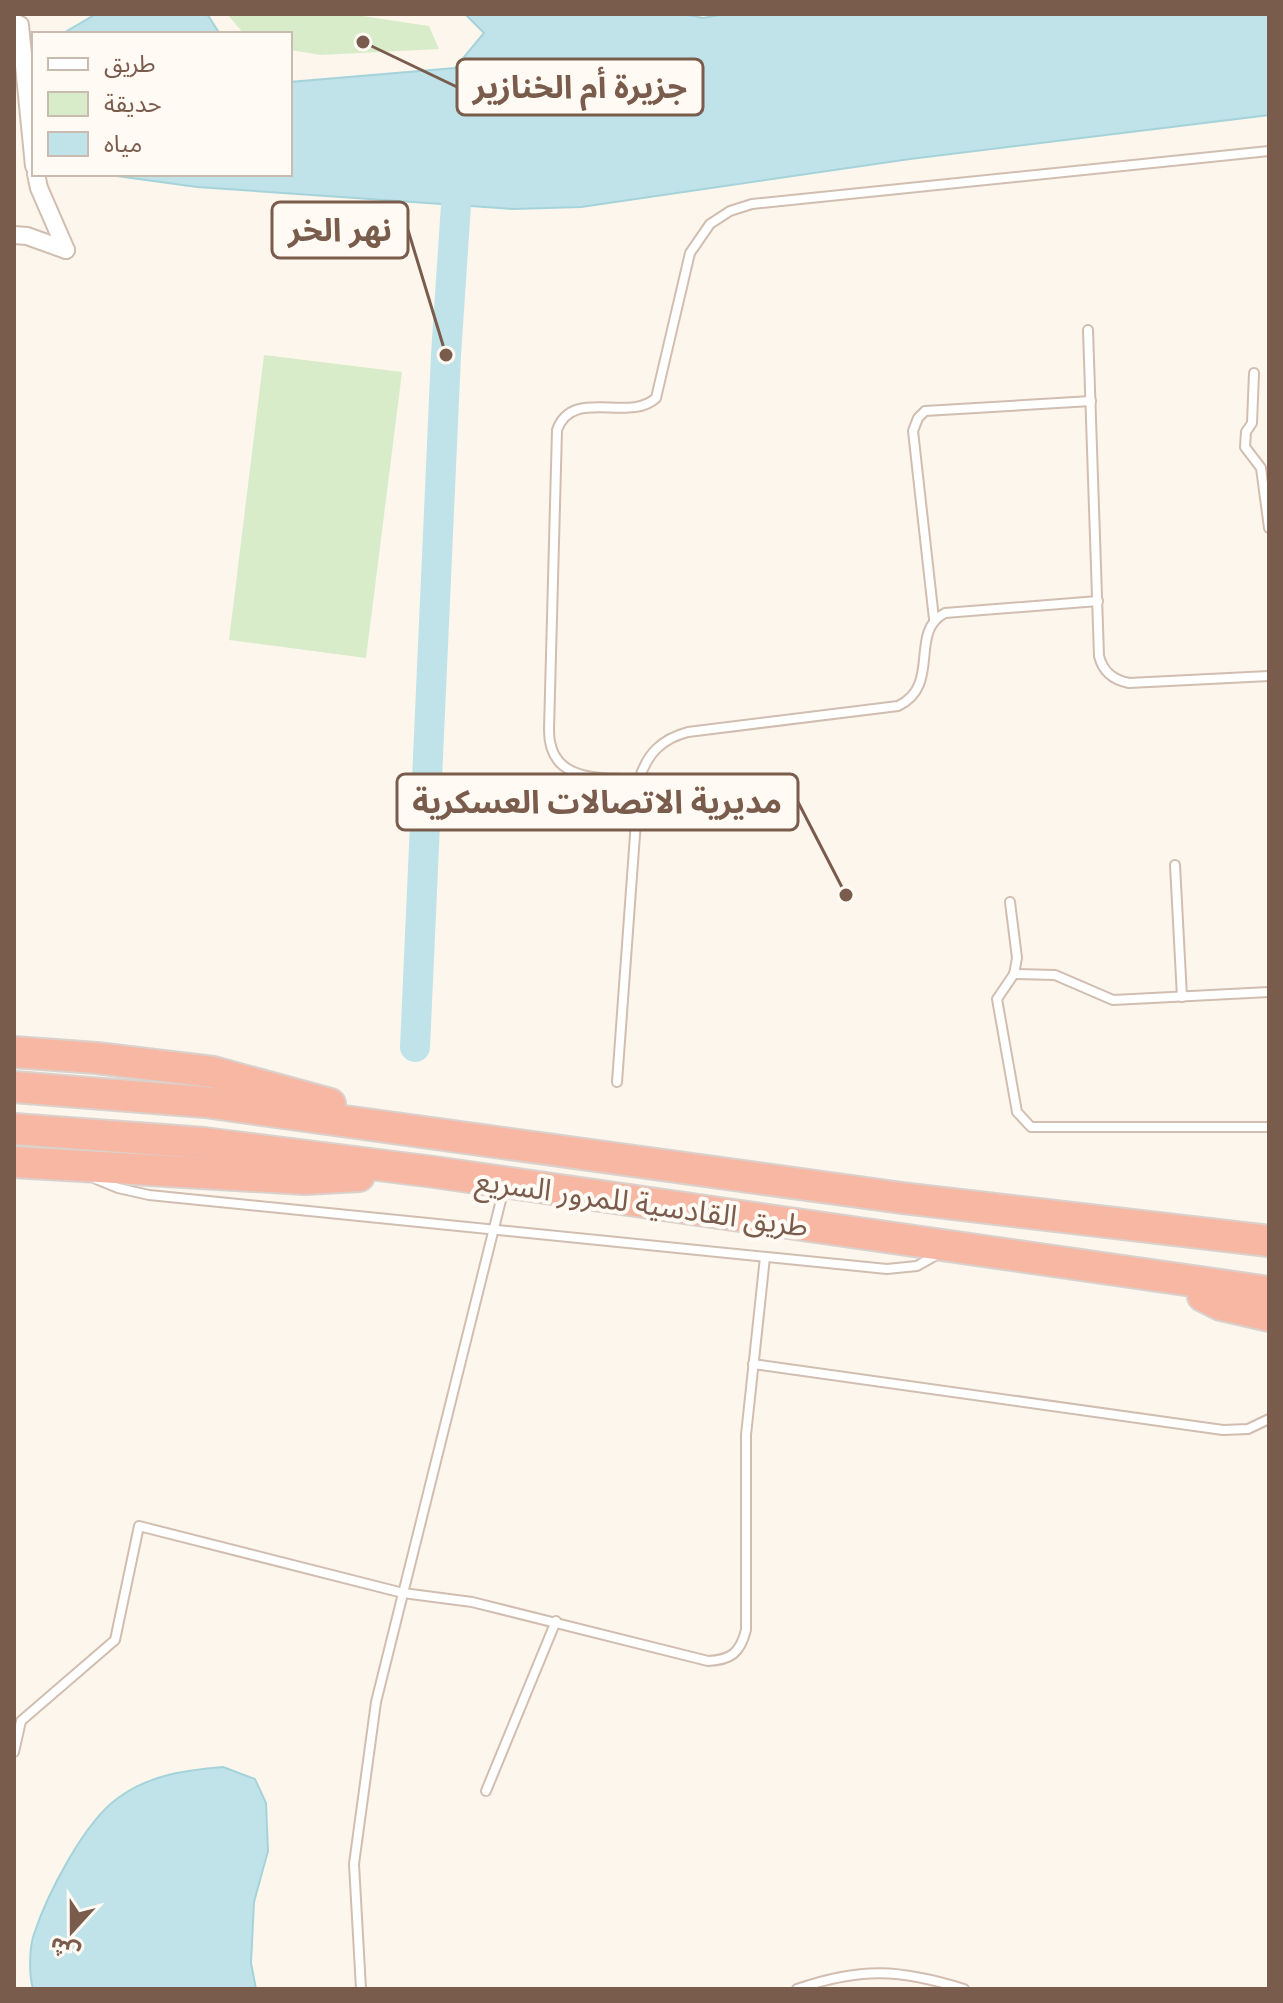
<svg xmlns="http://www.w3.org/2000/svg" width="1283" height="2003" viewBox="0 0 1283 2003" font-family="Figtree,'Noto Sans Arabic',sans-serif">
<rect width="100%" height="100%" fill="#fdf6ec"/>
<g fill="#d8ecc9">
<path d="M227,14H349L429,26L439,49L321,55L290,50V34H244Z"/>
<path d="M264,355L402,372L366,658L229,640Z"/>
</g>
<g fill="#bfe3e8" stroke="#a5d3da" stroke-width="2">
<path d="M96,14H207L220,34H62Z"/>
<path d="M465,14H683L703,18L725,14H1269V115L910,159L581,207L513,209L197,187L102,174H290V82L455,68L484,33Z"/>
<path d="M223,1767L255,1779L266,1803L268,1851L254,1902L251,1963L256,1989H33C29,1975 29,1948 34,1934C47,1895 84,1822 118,1798C149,1775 186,1770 223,1767Z"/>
</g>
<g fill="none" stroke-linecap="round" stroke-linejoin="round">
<path stroke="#bfe3e8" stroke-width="30" d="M415,1047L446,355L456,205"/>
<defs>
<g id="service">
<path d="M1088,330L1099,656C1103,672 1113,680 1129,683L1269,676"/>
<path d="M1254,373L1252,423L1246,432L1245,447L1261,468L1269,528"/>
<path d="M934,619L913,431L918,418L925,411L1091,401"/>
<path d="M639,780C601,777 549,784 549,730L557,430C572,387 629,423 656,398L690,253L710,224L730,211L752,204L1269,151"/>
<path d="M1175,865L1182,997"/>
<path d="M1010,902L1017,958L1014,974L997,999L1017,1112L1031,1127H1269"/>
<path d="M1014,974L1055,975L1113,1000L1269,992"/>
<path d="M617,1082L639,780C647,754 661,739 688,732L898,706C942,685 908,632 945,613L1098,601"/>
<path d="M96,1179L118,1188L149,1195L887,1269L917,1266L940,1253"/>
<path d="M753,1364L1223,1430L1248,1429L1269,1419"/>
<path d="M14,1752L21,1721L115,1640L139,1526L403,1593L472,1602L708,1661C731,1660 740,1653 746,1630V1435L765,1257"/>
<path d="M486,1791L556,1621"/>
<path d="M361,1989L354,1864L376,1702L504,1188"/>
<path d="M797,1989C861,1967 900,1969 964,1989"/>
</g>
<g id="minor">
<path d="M14,22L20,25L34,166"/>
<path d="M36,174L39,188L66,250"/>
<path d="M14,235L27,236L66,250"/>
</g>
<g id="motorway">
<path d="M14,1052L96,1058L213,1072L330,1104"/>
<path d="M14,1087L205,1102L902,1198L1269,1241"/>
<path d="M14,1129L204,1143L434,1172L1269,1292"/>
<path d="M14,1162L305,1179L359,1176"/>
<path d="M1203,1296L1221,1305L1269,1316"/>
</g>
</defs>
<use href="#service" stroke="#d1beb0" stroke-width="12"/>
<use href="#minor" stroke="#d1beb0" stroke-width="20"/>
<use href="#motorway" stroke="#dad1cd" stroke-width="34"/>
<use href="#service" stroke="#fff" stroke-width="8"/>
<use href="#minor" stroke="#fff" stroke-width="16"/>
<use href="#motorway" stroke="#f7b7a3" stroke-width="30"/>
</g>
<g text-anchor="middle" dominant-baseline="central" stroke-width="8" stroke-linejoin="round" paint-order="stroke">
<g font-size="30" fill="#7a5c4d" stroke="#fffaf3">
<text transform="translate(642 1203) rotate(8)">طريق القادسية للمرور السريع</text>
</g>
</g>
<path fill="none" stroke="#7a5c4d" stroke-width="3" d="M363 42L457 87M446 355L408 230M846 895L798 802"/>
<g fill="#7a5c4d" stroke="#fffaf3" stroke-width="3">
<circle cx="363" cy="42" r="8"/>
<circle cx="446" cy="355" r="8"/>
<circle cx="846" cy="895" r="8"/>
</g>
<g fill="#fffaf3" stroke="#7a5c4d" stroke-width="3">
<rect x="457" y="59" width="246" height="56" rx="8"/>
<rect x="272" y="202" width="136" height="56" rx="8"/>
<rect x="397" y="774" width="401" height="56" rx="8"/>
</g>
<g font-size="32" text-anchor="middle" font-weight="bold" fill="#7a5c4d">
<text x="580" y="98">جزيرة أم الخنازير</text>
<text x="340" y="241">نهر الخر</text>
<text x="597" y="813">مديرية الاتصالات العسكرية</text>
</g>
<rect width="1283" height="2003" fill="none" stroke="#7a5c4d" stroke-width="32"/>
<rect x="32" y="32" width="260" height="144" fill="#fffaf3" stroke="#cabbb1" stroke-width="2"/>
<rect x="48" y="58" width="40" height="12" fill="#ffffff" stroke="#cabbb1" stroke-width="2"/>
<text x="104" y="72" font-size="24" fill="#7a5c4d">طريق</text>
<rect x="48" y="92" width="40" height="24" fill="#d8ecc9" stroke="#cabbb1" stroke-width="2"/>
<text x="104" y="112" font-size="24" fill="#7a5c4d">حديقة</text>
<rect x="48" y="132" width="40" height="24" fill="#bfe3e8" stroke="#cabbb1" stroke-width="2"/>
<text x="104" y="152" font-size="24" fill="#7a5c4d">مياه</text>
<g transform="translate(72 1931) rotate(201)" stroke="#fffaf3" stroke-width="6" paint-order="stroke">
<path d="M0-6L14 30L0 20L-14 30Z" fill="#7a5c4d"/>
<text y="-12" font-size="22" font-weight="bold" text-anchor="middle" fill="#7a5c4d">ش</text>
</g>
</svg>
